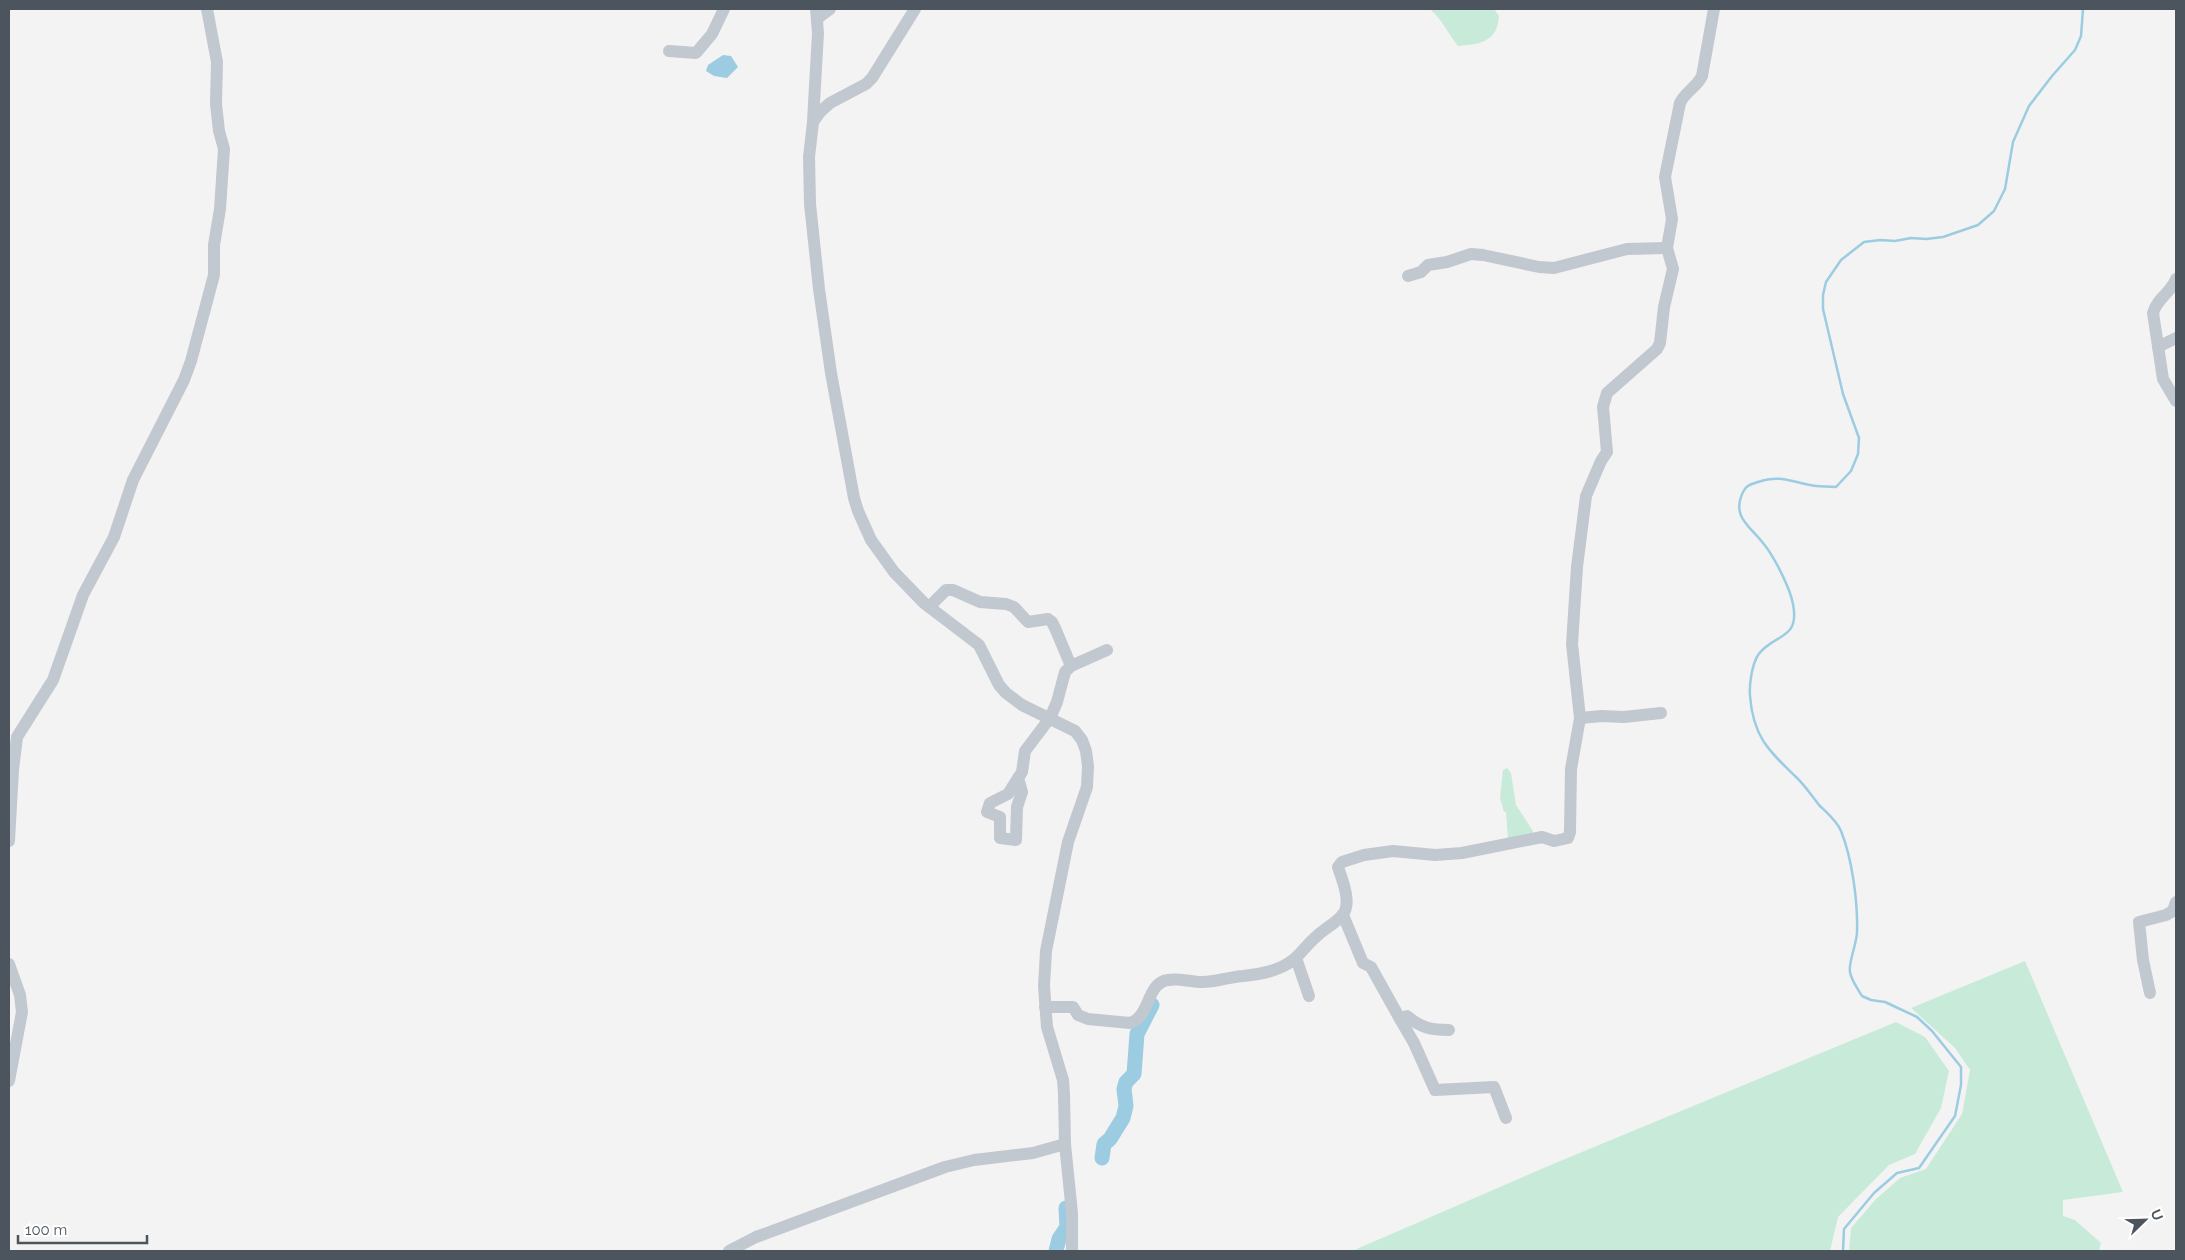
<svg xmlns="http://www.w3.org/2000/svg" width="2185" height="1260" viewBox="0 0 2185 1260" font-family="Raleway,sans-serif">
<rect width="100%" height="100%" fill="#f4f3f3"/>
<g fill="#c8ebd9">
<path d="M1430,9H1494L1499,16C1497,42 1481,44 1458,46C1448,33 1442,20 1430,9Z"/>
<path d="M1507,768L1511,773L1516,805L1533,831L1531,839L1508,840L1506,812H1504L1500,798L1503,770Z"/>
<path d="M2025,961L2123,1192L2063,1200V1216L2075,1220L2101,1243L2099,1251H1849L1851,1228L1876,1199L1900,1178L1926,1169L1962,1114L1970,1070L1955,1048L1911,1008Z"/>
<path d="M1896,1022L1925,1037L1949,1071L1941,1108L1915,1154L1889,1165L1838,1217L1830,1251H1352L1553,1164Z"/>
</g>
<path fill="#9bcce2" d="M723,55L731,56L738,67L727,78L714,76L706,71L708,65Z"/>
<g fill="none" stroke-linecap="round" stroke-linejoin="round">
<path stroke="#9bcce2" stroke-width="2.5" d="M1843,1251L1844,1229L1874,1193L1897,1173L1919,1168L1955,1116L1961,1085V1067L1932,1031L1917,1017L1885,1002L1871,1000L1862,996C1858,989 1851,980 1850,972C1848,963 1857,943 1857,932C1858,902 1852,858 1841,831C1837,821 1826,812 1819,805C1811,795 1804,784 1795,776C1768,750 1753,736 1750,696C1749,684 1752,665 1758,655C1774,633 1800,641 1793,604C1790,588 1774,556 1763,543C1750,526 1731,517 1743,492C1746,485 1752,484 1758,482C1780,475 1789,481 1810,485C1818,487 1827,486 1836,487L1851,471L1858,454L1859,438L1843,394L1823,309V295L1826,282L1841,260L1864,242L1880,240L1895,241L1911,238L1926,239L1943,237L1978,225L1994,211L2005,189L2013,142L2029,106L2052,76L2075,50L2081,36L2083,9"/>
<g stroke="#9bcce2" stroke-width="15">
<path d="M1102,1158L1104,1144L1110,1139L1123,1118L1126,1106L1124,1089L1126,1082L1134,1074L1137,1034L1152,1005"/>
<path d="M1056,1251L1059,1239L1067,1227L1066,1208"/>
</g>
<g stroke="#c2c8cf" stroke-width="12">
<path d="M915,9L872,78L866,84L830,103L820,112L813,122L809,157L810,204L819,289L831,373L854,498L858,511L871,540L894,572L924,603L979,645L999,685L1006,693L1022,705L1075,731L1082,740L1086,751L1088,766L1087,787L1068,842L1046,951L1044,986L1047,1027L1063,1080L1064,1094L1065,1144L1072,1213V1251"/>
<path d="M818,18L830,9"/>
<path d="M669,51L696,53L712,34L724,9"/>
<path d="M813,121L818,33L816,9"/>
<path d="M1408,276L1421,272L1428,265L1447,262L1471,254L1483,255L1539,267L1554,268L1627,249L1667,248"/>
<path d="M2176,279C2171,293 2157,298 2153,313L2163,379L2176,401"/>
<path d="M2158,347L2176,338"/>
<path d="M929,607L946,590H953L980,602L1006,604L1014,607L1028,622L1048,619L1052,622L1055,628L1071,666"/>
<path d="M1580,718L1602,716L1624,717L1661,713"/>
<path d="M1018,778L1022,792L1017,807L1016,840L1000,838V817L987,812L990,803L1008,794L1022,772L1025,751L1050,718L1057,702L1065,672L1071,666L1107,650"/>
<path d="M9,841L13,770L17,737L53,680L83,595L114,537L133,480L184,380L191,361L214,275V245L220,209L224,149L219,131L216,104L217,62L207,9"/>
<path d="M1343,915L1363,963L1371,967L1400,1019"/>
<path d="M1296,958L1309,996"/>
<path d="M9,964L20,995L22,1012L9,1081"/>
<path d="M2150,993L2143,960L2139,922L2166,915L2173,911L2176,902"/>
<path d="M1045,1007H1073L1078,1015L1088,1019L1130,1023C1151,1016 1146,983 1168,980C1179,978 1191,982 1202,982C1216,982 1229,977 1243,976C1261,974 1279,971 1293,960C1301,954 1308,943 1317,936C1324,929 1338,922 1343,914C1352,903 1342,879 1338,867L1342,862L1364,855L1393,851L1435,855L1462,853L1542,837L1554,841L1568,838L1570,832L1571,769L1580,718L1572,644L1577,567L1586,496L1601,461L1607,452L1603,407L1607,393L1657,349L1660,343L1664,307L1673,269L1667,248L1672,219L1665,177L1680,103C1685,92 1697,87 1702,76L1714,9"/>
<path d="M1449,1030C1431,1030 1421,1028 1407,1016L1400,1019L1414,1043L1435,1090L1494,1087L1506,1118"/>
<path d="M729,1251L756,1237L945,1167L974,1160L1033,1153L1065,1144"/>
</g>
</g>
<rect width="2185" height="1260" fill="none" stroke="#4c545e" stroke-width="20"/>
<g transform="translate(2145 1220) rotate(67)" stroke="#ffffff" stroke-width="4" paint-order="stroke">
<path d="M0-4L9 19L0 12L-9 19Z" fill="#4c545e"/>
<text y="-8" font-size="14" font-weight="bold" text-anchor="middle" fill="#4c545e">U</text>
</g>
<path d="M18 1235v8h129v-8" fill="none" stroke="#4c545e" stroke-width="2.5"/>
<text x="25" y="1235" font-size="15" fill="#4c545e" stroke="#ffffff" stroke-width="4" paint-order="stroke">100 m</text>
</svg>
